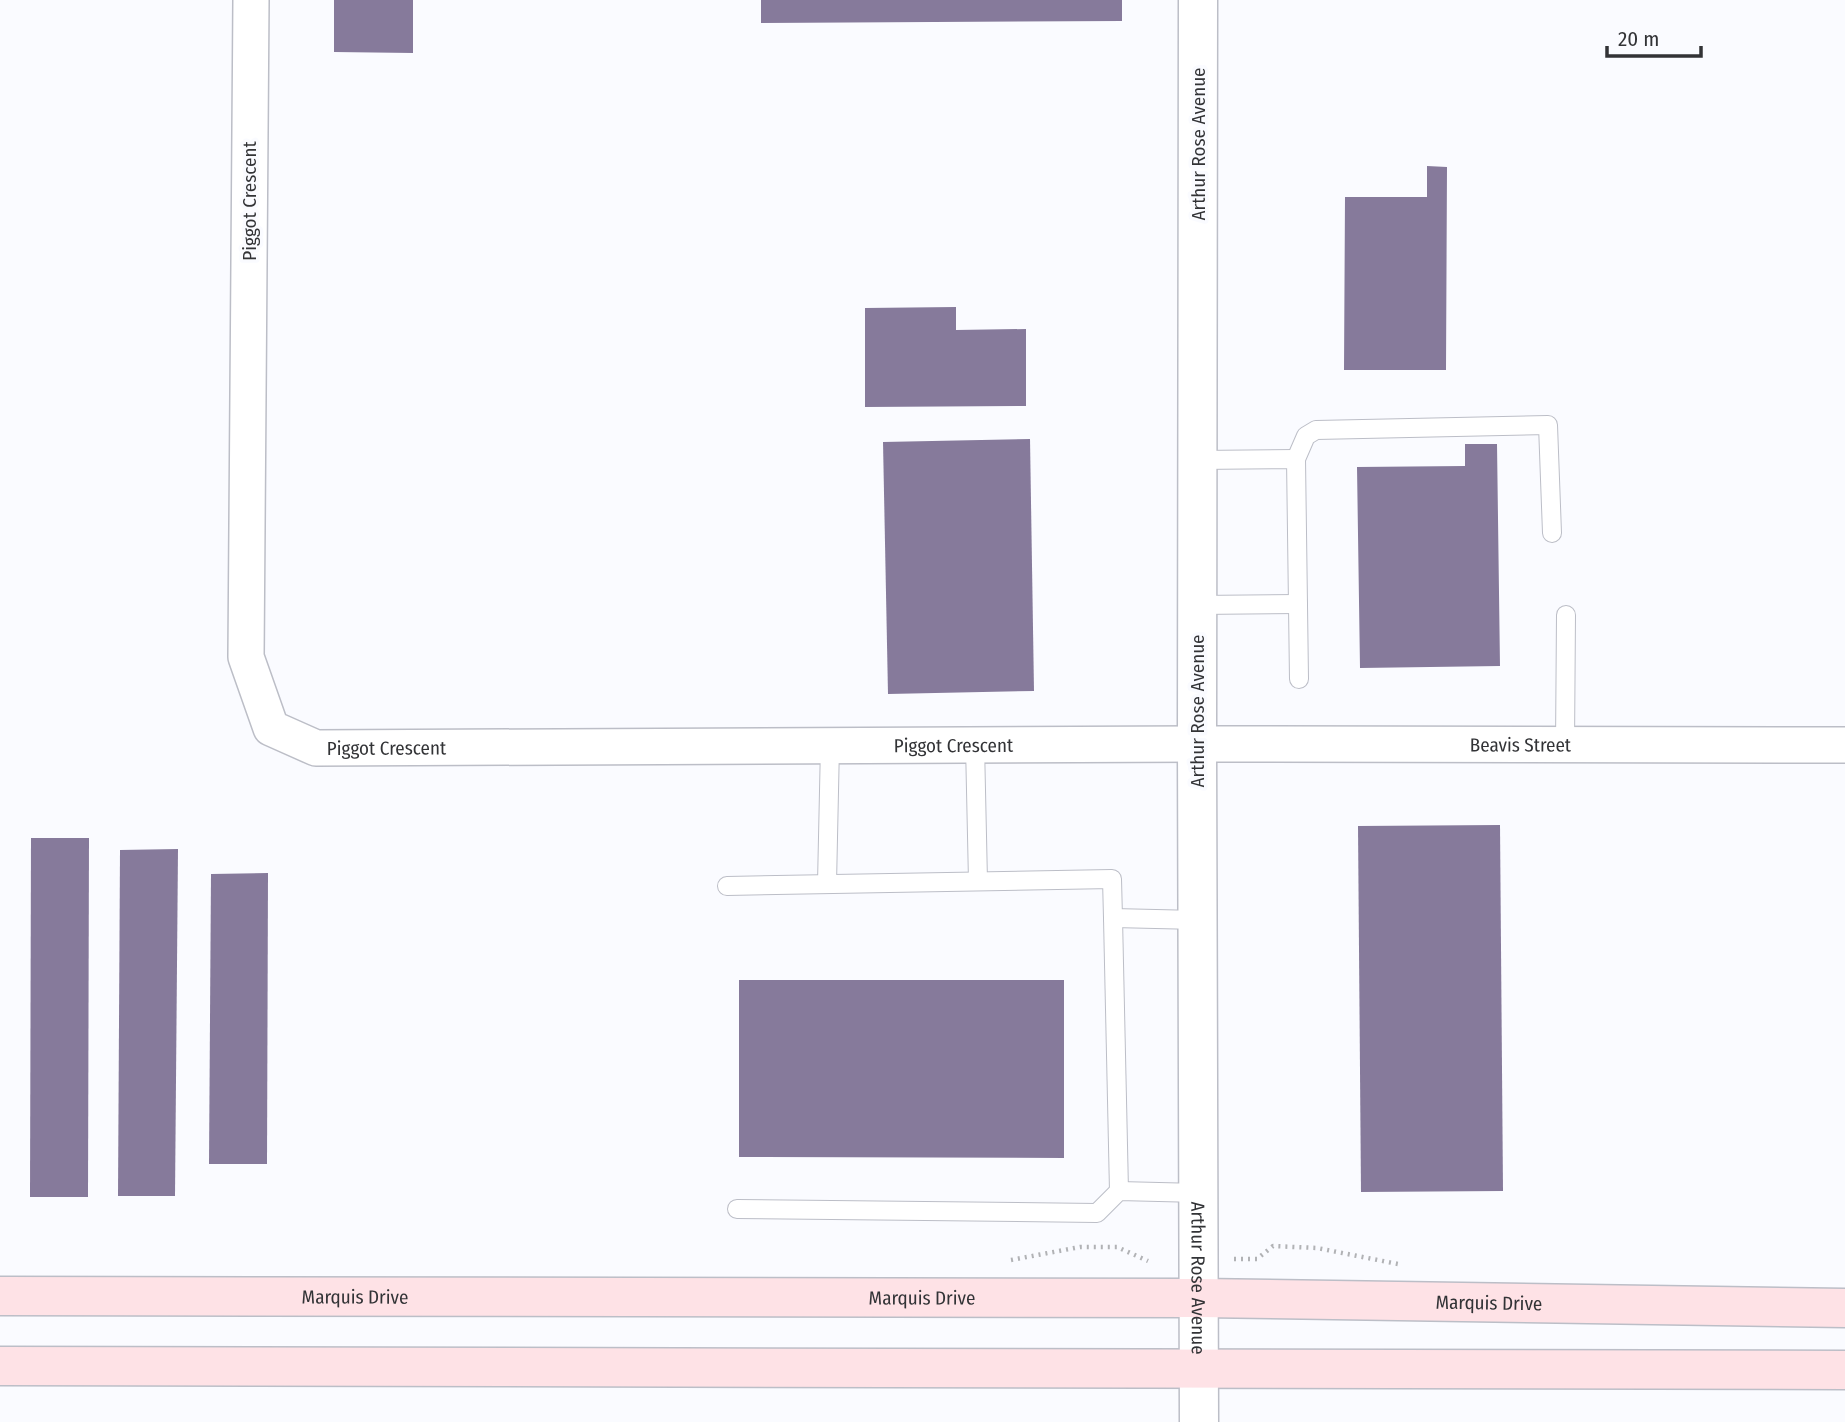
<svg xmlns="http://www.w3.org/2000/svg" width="1845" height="1422" viewBox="0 0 1845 1422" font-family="'Fira Sans Condensed',sans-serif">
<rect width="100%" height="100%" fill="#fafbff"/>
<g fill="#867a9b">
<path d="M334,0H413V53L334,52Z"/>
<path d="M761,0H1122V21L761,23Z"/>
<path d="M1427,166L1447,167L1446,370H1344L1345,197H1427Z"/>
<path d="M956,307V330L1026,329V406L865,407V308Z"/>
<path d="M1030,439L1034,691L888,694L883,442Z"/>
<path d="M1465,444H1497L1500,666L1360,668L1357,467L1465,466Z"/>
<path d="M1500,825L1503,1191L1361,1192L1358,826Z"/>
<path d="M31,838H89L88,1197H30Z"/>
<path d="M178,849L175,1196H118L120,850Z"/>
<path d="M268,873L267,1164H209L211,874Z"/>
<path d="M739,980H1064V1158L739,1157Z"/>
</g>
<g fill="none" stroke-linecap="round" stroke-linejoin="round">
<defs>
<g id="service">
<path d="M1296,459L1306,436L1316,430L1548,425L1552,533"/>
<path d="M1197,460L1296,459L1299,679"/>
<path d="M1197,605L1298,604"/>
<path d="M975,745L978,881"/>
<path d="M1565,745L1566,615"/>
<path d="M827,884L830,745"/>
<path d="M727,886L1112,879L1113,918L1198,920"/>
<path d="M1113,918L1119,1191"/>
<path d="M737,1209L1097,1213L1119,1191L1199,1193"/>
</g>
<g id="minor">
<path id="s1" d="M251,0L246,657L271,728L316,748L1197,744L1845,745"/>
</g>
<g id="tertiary">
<path id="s2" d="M1198,0L1197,744L1199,1422"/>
</g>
<g id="secondary">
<path id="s3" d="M0,1296L1200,1298L1845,1308"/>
<path d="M0,1366L1845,1370"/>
</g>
</defs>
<use href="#service" stroke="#bcbec7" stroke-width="20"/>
<use href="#minor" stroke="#bcbec7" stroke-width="38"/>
<use href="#tertiary" stroke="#bcbec7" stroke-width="41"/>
<use href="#secondary" stroke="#bcbec7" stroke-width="41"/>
<g stroke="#b1b2b5" stroke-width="4.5" stroke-dasharray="2 5" stroke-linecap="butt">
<path d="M1234,1259H1257L1273,1246L1317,1248L1398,1264"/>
<path d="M1011,1260L1080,1247H1117L1148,1261"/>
</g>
<use href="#service" stroke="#fff" stroke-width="18"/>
<use href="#minor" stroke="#fff" stroke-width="35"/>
<use href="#tertiary" stroke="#fff" stroke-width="38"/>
<use href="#secondary" stroke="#fee2e6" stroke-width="38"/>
</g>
<g text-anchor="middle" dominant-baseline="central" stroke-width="7" stroke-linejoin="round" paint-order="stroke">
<g font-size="19" fill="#323336" stroke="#fafbff">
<text transform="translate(1198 144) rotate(-90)">Arthur Rose Avenue</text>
<text transform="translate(249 201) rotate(-90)">Piggot Crescent</text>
<text transform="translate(1197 711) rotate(-90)">Arthur Rose Avenue</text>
<text stroke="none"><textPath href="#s1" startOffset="1419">Piggot Crescent</textPath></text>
<text stroke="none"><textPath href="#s1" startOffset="1986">Beavis Street</textPath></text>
<text stroke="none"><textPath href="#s1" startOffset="852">Piggot Crescent</textPath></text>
<text stroke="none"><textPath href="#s2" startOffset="1278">Arthur Rose Avenue</textPath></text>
<text stroke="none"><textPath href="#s3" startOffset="355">Marquis Drive</textPath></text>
<text stroke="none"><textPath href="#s3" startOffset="922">Marquis Drive</textPath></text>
<text stroke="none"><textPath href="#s3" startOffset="1489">Marquis Drive</textPath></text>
</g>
</g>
<path d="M1607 46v10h94v-10" fill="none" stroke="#323336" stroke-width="3.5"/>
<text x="1618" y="46" font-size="21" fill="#323336" stroke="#fafbff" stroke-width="5" paint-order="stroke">20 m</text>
</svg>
